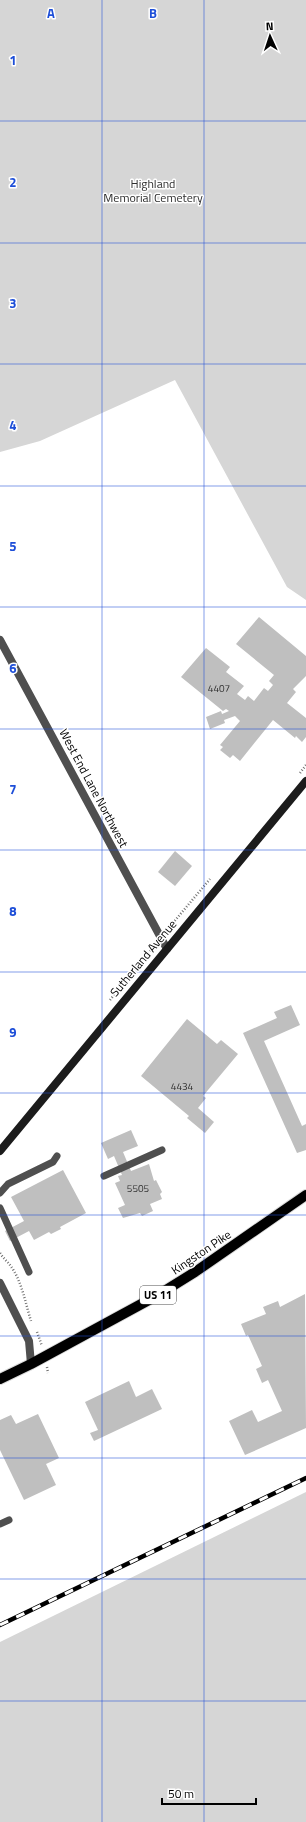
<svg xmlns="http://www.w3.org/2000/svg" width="306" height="1822" viewBox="0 0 306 1822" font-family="'Titillium Web',sans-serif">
<rect width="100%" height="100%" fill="#fff"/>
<g fill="#d6d6d6">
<path d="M0,0H306V600L287,587L175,380L40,441L0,452Z"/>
<path d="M306,1492V1822H0V1642Z"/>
</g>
<g fill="#bfbfbf">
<path d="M259,617L306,656V676L293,689L296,692L287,703L306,718V737L302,742L296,736L295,738L273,720L240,761L233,755L230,758L220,750L223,747L220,745L240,721L235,716L224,720L225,723L210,729L206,717L221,711L222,714L229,711L226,709L223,711L181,677L206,648L230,667L226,672L244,686L237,694L245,700L248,696L254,701L264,688L268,691L273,685L269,681L274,675L236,644Z"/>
<path d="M175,851L192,866L175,886L158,872Z"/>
<path d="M291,1005L300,1025L264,1041L302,1126L306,1124V1150L297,1153L243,1033L277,1018L274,1012Z"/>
<path d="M187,1019L217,1044L221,1040L238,1054L203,1096L206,1098L198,1108L214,1122L205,1133L187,1118L189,1116L141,1076Z"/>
<path d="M131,1130L138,1146L123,1152L131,1171L149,1164L154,1181L156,1180L162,1192L160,1194L162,1199L150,1204L153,1211L142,1216L140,1213L123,1218L118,1208L125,1205L115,1183L120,1181L118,1176L122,1175L114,1156L108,1159L101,1143Z"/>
<path d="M63,1170L86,1213L60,1227L61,1229L51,1234L49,1232L34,1240L29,1231L10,1241L5,1231L24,1221L11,1197Z"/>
<path d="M305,1294L306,1428L245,1455L229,1421L252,1410L258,1422L282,1411L268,1380L262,1383L256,1369L262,1366L248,1335L246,1336L241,1324L266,1314L263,1307L278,1301L280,1307Z"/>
<path d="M129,1381L136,1397L152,1389L162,1409L94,1441L90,1433L98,1430L85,1402Z"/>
<path d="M38,1414L59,1458L46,1464L56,1485L24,1500L0,1450V1420L11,1415L16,1424Z"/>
</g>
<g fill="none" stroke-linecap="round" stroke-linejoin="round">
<defs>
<path id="primary" d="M0,1379L31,1364L158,1295L195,1272L306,1195"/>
</defs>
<use href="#primary" stroke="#dbdbdb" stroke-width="12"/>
<g stroke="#717171" stroke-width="2.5" stroke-dasharray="1 2" stroke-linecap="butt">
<path d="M300,773L306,765"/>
<path d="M167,930L210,879"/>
<path d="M110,1000L155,945"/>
<path d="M0,1253C3,1258 7,1261 10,1265C22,1281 25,1302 31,1321"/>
<path d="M37,1332L42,1346"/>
<path d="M47,1367L48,1373"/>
</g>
<g stroke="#4f4f4f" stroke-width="7">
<path d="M104,1176L162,1150"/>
<path d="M0,1193L8,1184L53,1162L57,1156"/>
<path d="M0,1208L29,1272"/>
<path d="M0,1524L9,1520"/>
</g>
<g stroke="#4f4f4f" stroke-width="8">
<path d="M0,640L167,949"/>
<path d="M0,1283L29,1341L31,1364"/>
</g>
<path stroke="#1c1c1c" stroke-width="8" d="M0,1151L306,781"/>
<use href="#primary" stroke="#000" stroke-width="10"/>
<defs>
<path id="rail" d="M0,1625L306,1478"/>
</defs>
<use href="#rail" stroke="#000" stroke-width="4.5"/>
<use href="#rail" stroke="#fff" stroke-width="3" stroke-dasharray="9" stroke-linecap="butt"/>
</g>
<path fill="none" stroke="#1d4ed8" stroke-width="1" stroke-opacity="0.55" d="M102,0V1822M204,0V1822M0,121H306M0,243H306M0,364H306M0,486H306M0,607H306M0,729H306M0,850H306M0,972H306M0,1093H306M0,1215H306M0,1336H306M0,1458H306M0,1579H306M0,1701H306"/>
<g text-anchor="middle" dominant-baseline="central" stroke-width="3" stroke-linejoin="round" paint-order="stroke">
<g font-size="10" fill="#303030">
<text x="219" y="688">4407</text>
<text x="182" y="1086">4434</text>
<text x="138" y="1188">5505</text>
</g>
<rect fill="#fff" stroke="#4c4c4c" stroke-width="1" x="140" y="1286" width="36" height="18" rx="3"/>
<g font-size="11" font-weight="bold" fill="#000">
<text x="158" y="1295">US 11</text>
</g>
<g font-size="12" fill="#2d2d2d" stroke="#fff">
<text x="153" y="183">Highland<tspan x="153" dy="14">Memorial Cemetery</tspan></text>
</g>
<g font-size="12" fill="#000" stroke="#fff">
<text transform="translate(94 788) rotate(62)">West End Lane Northwest</text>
<text transform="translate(143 958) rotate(-50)">Sutherland Avenue</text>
<text transform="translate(201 1252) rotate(-34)">Kingston Pike</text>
</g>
</g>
<g font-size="13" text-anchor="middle" font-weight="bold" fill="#1d4ed8" stroke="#fff" stroke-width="3" stroke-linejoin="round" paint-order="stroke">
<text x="51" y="18">A</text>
<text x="153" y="18">B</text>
<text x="13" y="65">1</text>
<text x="13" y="187">2</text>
<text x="13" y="308">3</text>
<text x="13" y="430">4</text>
<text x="13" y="551">5</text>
<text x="13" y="673">6</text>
<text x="13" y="794">7</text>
<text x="13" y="916">8</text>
<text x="13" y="1037">9</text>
</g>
<g transform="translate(270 36) rotate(357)" stroke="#ffffff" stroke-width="3" paint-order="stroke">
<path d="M0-3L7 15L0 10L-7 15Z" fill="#000000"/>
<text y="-6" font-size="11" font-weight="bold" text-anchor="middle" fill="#000000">N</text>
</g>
<path d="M162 1798v6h94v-6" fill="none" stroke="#000000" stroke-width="2"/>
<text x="168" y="1798" font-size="12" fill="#000000" stroke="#ffffff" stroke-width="3" paint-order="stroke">50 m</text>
</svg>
